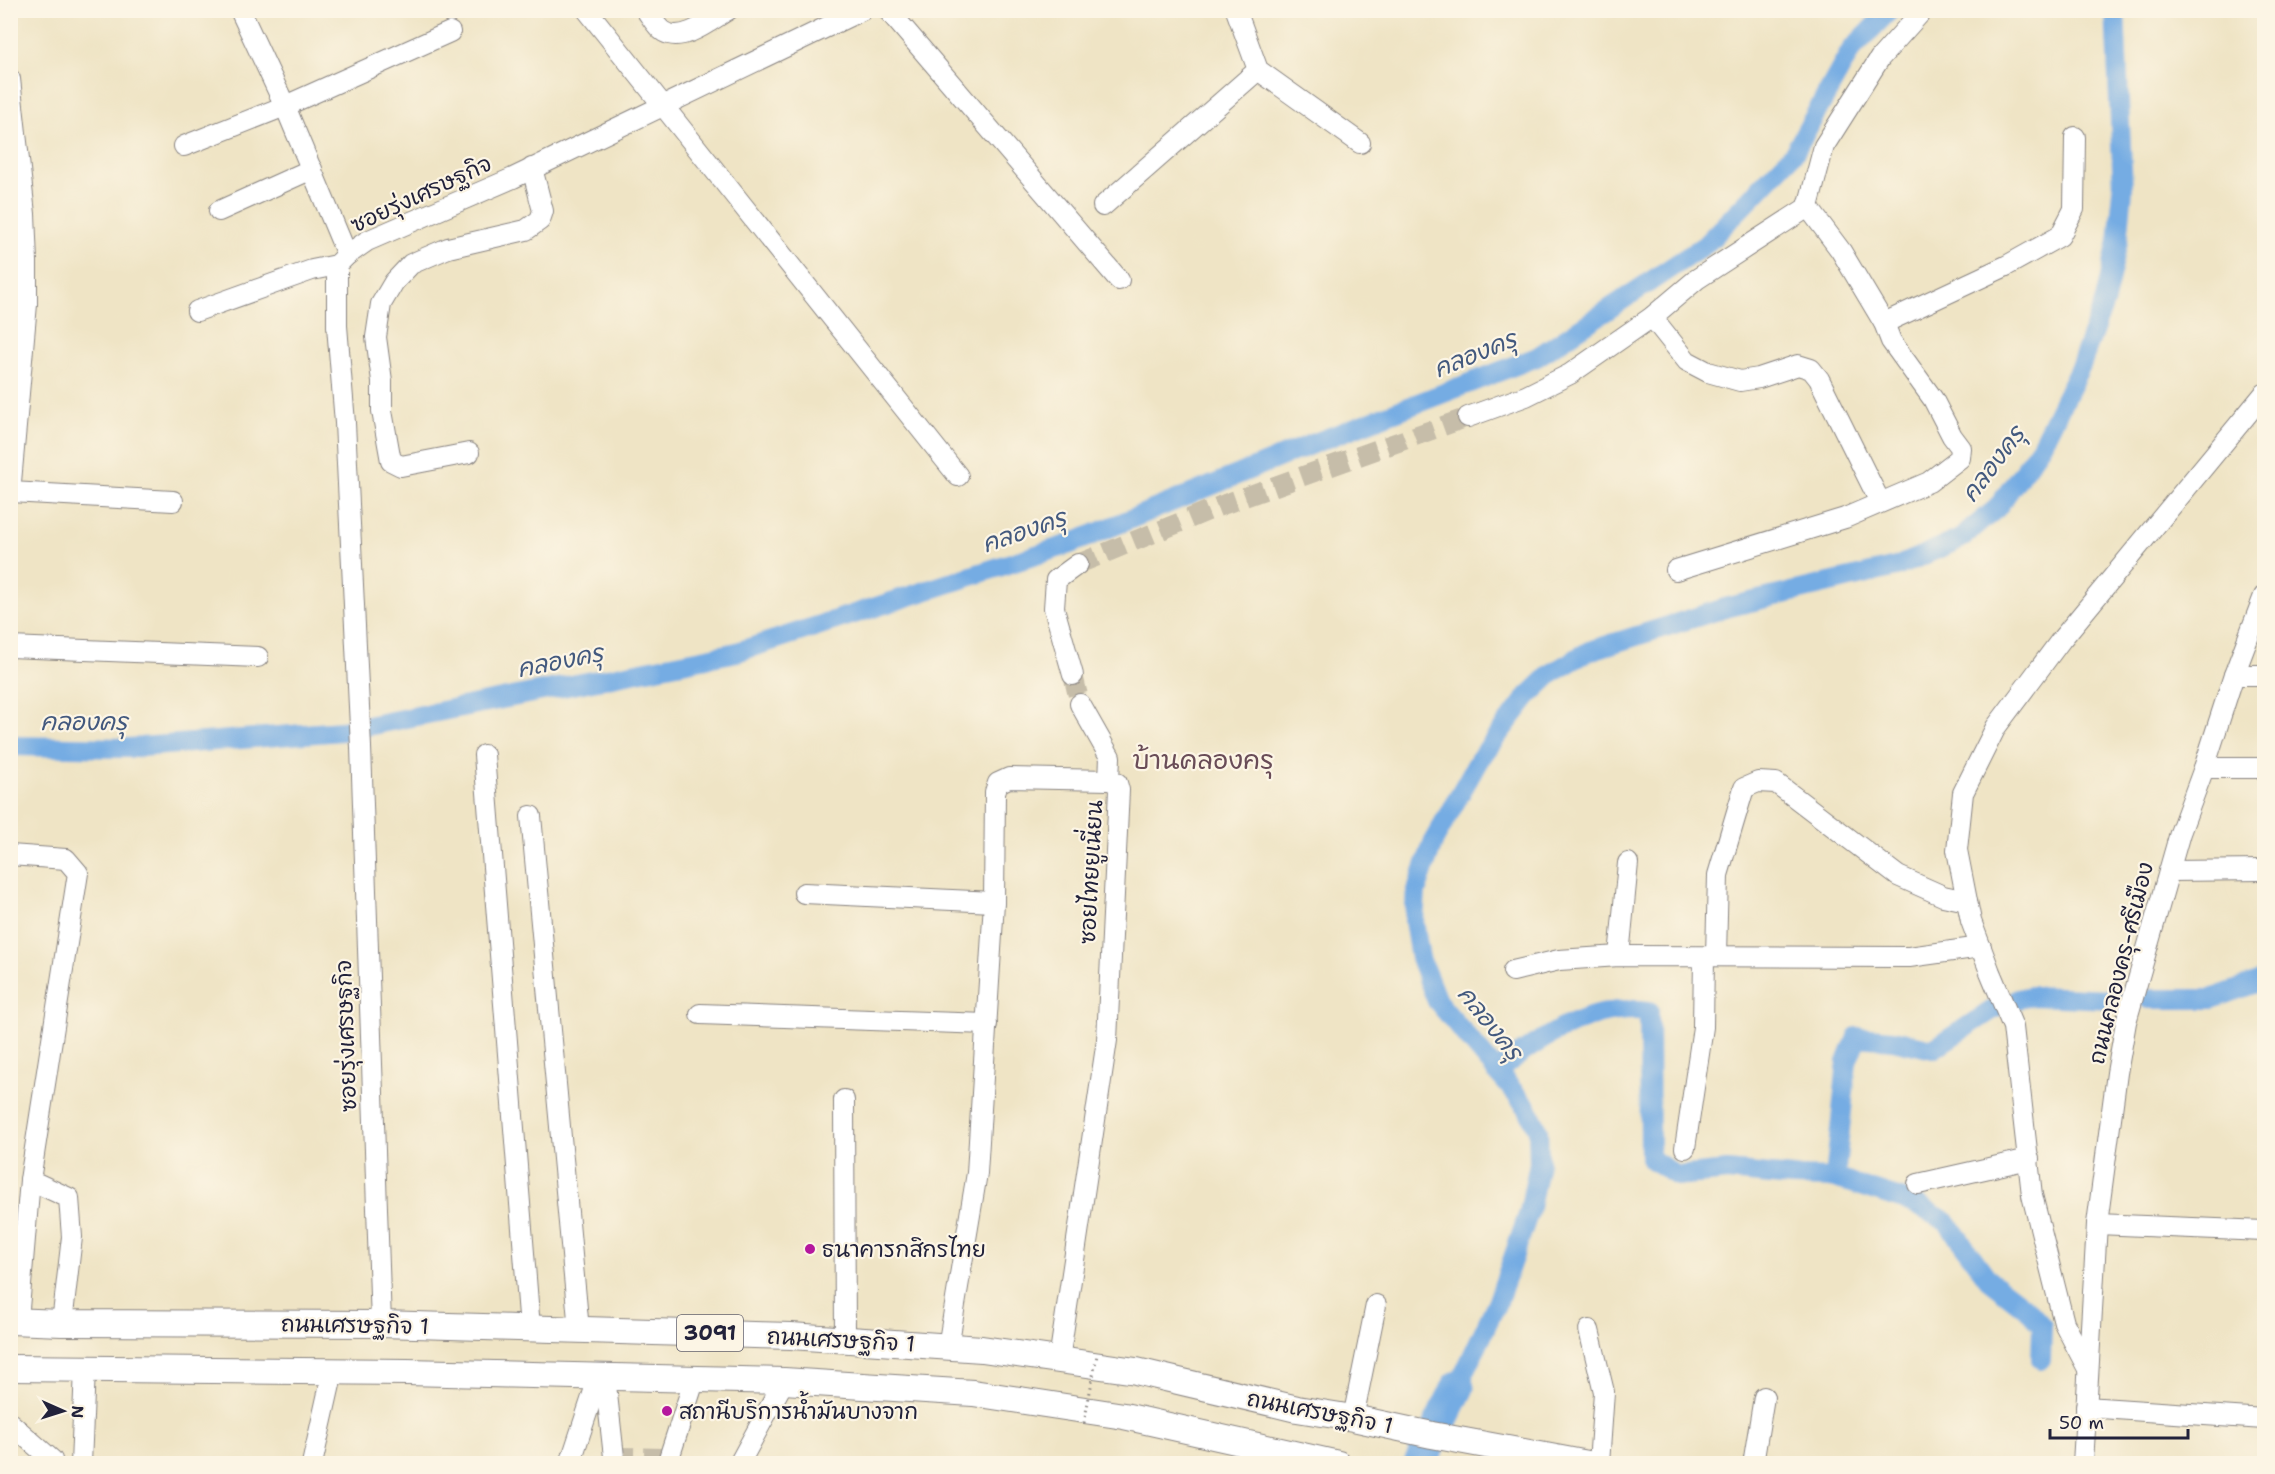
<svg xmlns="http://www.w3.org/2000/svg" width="2275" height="1474" viewBox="0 0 2275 1474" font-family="'Shantell Sans','Playpen Sans Thai',sans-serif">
<rect width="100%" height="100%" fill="#fcf5e5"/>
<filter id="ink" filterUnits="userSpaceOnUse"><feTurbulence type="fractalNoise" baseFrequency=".0167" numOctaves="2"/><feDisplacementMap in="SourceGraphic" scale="12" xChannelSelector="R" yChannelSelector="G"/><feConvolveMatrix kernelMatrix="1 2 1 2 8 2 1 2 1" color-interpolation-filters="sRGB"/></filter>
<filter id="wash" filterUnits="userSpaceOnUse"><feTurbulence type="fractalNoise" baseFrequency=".008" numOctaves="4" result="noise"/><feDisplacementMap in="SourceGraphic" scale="24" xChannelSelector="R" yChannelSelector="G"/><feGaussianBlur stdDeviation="1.35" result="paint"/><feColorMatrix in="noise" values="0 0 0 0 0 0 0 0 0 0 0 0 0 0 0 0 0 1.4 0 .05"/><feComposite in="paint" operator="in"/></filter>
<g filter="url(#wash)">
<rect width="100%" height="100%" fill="#efe4c5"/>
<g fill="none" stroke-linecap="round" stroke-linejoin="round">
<g stroke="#74ace3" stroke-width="20">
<path d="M10,746L128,748L342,731L737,652L1070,544L1312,444L1537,357L1705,245L1794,153L1851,50L1890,10"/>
<path d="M2018,999L2031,996L2115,999"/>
<path d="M2149,999H2211L2264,980"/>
<path d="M1496,1072C1540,1038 1590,1004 1649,1011L1650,1158L1677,1176L1727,1171L1793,1177L1835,1178L1913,1203L1947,1222L1988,1279L2027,1309L2042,1326L2041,1359"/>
<path d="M1835,1178L1847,1062L1857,1037L1893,1040L1933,1049L2000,1005"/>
<path d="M1458,1387L1499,1298L1529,1212L1539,1163L1538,1130L1527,1107L1437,1001L1420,958L1414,921L1416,892L1434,840L1479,760L1528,696L1552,673L1589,651L1725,608L1896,567L1960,539L1997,508L2041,446L2081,365L2105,300L2118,241L2123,190L2115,10"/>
</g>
<path stroke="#74ace3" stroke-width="33" d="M1420,1464L1458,1387"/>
</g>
</g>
<g filter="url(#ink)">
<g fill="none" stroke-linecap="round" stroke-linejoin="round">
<g stroke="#c6bda9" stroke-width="20" stroke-dasharray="20 10" stroke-linecap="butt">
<path d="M1078,564L1225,504L1468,417"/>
<path d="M1073,675L1080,704"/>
<path d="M614,1457L669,1458"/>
</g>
<defs>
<g id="minor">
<path d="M240,10L285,106L347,255"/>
<path d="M587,10L958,476"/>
<path d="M646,10C651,17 657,28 664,32C684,43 711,20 728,10"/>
<path d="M888,10L1119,280"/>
<path d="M1236,10L1258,70L1360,143"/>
<path d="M10,79L25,214L27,262V304L10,493"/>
<path d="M184,146L285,106L450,32"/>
<path d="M1103,206L1258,70"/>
<path d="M219,211L312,169"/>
<path d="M197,311L312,270L337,265"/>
<path d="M1652,317L1687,361L1708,372L1740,381L1759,378L1798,365L1811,369L1819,379L1880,502"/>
<path d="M1884,323L2006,266L2060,236L2074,209L2075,137"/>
<path d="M1468,417L1526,396L1570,374L1652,317L1697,279L1808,207"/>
<path d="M469,453L401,466L391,461L382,411V381L376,337L381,304L394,282L411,264L448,248L526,230L540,220L543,211L532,168"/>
<path d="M11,492L173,501"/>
<path d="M1676,570L1845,518L1929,482L1960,458L1961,448L1952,436L1933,399L1891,341L1884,323L1841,251L1808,207L1824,146L1880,58L1923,10"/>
<path d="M10,647L258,657"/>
<path d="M1073,675L1054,608L1056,580L1078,564"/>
<path d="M2234,675H2264"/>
<path d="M1080,704L1110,757L1109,780"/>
<path d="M484,755L530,1328"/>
<path d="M2204,768H2264"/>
<path d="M531,816L579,1330"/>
<path d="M10,855L66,859L78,873L30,1180L18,1320"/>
<path d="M2169,871L2264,870"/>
<path d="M804,893L994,902"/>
<path d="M1619,956L1628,863"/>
<path d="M1716,956L1718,875L1744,788L1758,782L1776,783L1898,876L1943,896L1967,901"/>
<path d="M1513,971L1559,960L1619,956L1909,957L1981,947"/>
<path d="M700,1014L987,1024"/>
<path d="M844,1100L845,1339"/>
<path d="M1685,1148L1703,1027L1704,957"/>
<path d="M30,1180L69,1198L72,1237L62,1323"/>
<path d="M1918,1184L2029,1159"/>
<path d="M2097,1224L2264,1231"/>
<path d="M381,1324L361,747L345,423L337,326V265L347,255L367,241L513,178L862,10"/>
<path d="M1589,1330L1604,1392L1599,1464"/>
<path d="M948,1347L977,1173L994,902L995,792L998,783L1009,778L1109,780L1117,783L1119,790L1107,1040L1059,1360"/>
<path d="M2088,1369L2064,1323L2032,1195L2013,1027L1990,972L1971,921L1967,901L1957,850L1963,793L1996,727L2061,640L2264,394"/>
<path d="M605,1376L614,1457"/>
<path d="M2086,1407L2264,1419"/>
<path d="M1353,1418L1376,1305"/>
<path d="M10,1423L52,1460V1464"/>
<path d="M669,1458L695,1378"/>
<path d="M81,1464L85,1369"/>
<path d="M312,1464L333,1371"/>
<path d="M570,1464L599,1376"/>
<path d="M739,1464L784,1381"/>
<path d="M1753,1464L1764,1397"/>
<path d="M2083,1464L2097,1224L2117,1073L2126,1022L2180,833L2204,768L2234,675L2264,596"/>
</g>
<g id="major">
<path d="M10,1321L62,1323L381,1324L791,1336L982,1349L1136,1371L1297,1409L1353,1418L1432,1435L1588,1464"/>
<path d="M10,1368L407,1372L784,1381L973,1393L1124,1416L1338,1464"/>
</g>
</defs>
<use href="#minor" stroke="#888380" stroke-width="22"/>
<use href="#major" stroke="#888380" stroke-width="28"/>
<use href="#minor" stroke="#fff" stroke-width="20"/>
<use href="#major" stroke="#fff" stroke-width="26"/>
<path stroke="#888380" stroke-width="3" stroke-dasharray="1.5 4.5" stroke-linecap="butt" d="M1084,1423L1097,1355"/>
</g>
</g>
<g fill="#b5179e" stroke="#fcf5e5" stroke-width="2">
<circle cx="810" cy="1249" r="6"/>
<circle cx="667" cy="1411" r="6"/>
</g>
<g text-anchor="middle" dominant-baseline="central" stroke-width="4.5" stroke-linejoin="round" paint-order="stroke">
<rect fill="#fcf5e5" stroke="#63616e" stroke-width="1.5" x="677" y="1315" width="66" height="36" rx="4.5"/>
<g font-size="21" font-weight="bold" fill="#22223b">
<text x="710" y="1333">3091</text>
</g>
<g font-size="22" fill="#22223b" stroke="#fcf5e5">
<text transform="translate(421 194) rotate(-25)">ซอยรุ่งเศรษฐกิจ</text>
<text transform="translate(1091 872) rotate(-87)">ซอยไทยยูเนี่ยน</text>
<text transform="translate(2121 963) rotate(-76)">ถนนคลองครุ-ศรีเมือง</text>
<text transform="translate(346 1036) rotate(-92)">ซอยรุ่งเศรษฐกิจ</text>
<text transform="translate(355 1325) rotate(1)">ถนนเศรษฐกิจ 1</text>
<text transform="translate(841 1340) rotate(3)">ถนนเศรษฐกิจ 1</text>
<text transform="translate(1320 1412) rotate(11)">ถนนเศรษฐกิจ 1</text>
</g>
<g font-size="22" fill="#22223b" stroke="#fcf5e5" text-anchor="start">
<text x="822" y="1249">ธนาคารกสิกรไทย</text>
<text x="679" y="1411">สถานีบริการน้ำมันบางจาก</text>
</g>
<g font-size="24" font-style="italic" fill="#43597e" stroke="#fcf5e5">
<text transform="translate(1475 354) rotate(-22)">คลองครุ</text>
<text transform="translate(1993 464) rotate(-53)">คลองครุ</text>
<text transform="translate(1024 531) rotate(-19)">คลองครุ</text>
<text transform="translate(560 661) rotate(-11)">คลองครุ</text>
<text x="84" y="722">คลองครุ</text>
<text transform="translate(1490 1023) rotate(51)">คลองครุ</text>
</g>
<g font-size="26" fill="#694c57" stroke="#fcf5e5">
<text x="1203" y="759">บ้านคลองครุ</text>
</g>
</g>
<rect width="2275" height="1474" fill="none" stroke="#fcf5e5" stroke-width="36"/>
<g transform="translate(63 1411) rotate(93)" stroke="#fcf5e5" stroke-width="4.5" paint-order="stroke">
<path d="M0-4.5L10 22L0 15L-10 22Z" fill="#22223b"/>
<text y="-9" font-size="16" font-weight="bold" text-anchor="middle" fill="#22223b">N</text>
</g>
<path d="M2050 1429v9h138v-9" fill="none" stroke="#22223b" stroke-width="3"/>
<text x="2059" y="1429" font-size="18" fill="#22223b" stroke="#fcf5e5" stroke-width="4.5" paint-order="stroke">50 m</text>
</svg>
